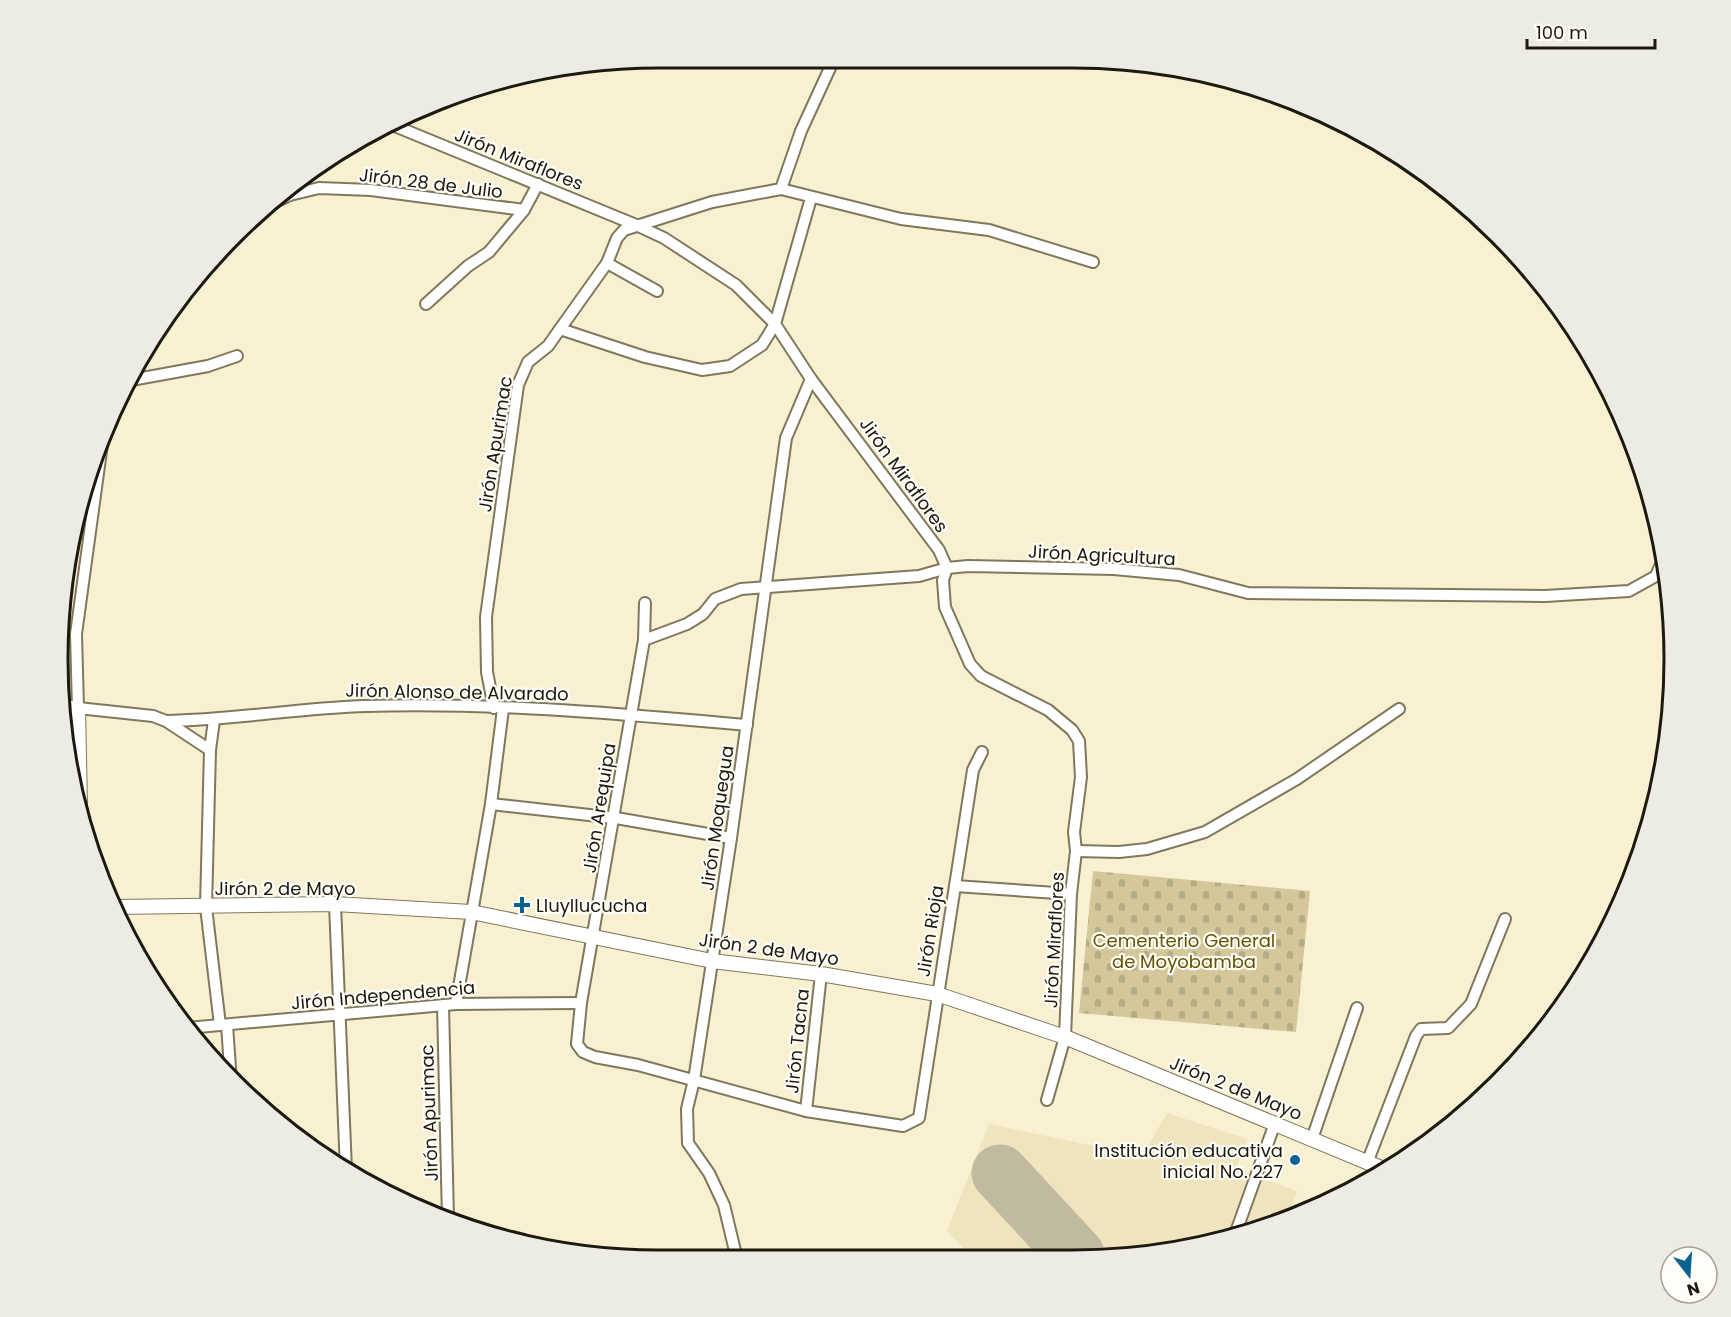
<svg xmlns="http://www.w3.org/2000/svg" width="1731" height="1317" viewBox="0 0 1731 1317" font-family="Poppins,sans-serif">
<defs>
<pattern id="cemetery-stones" width="16" height="16" patternUnits="userSpaceOnUse" patternTransform="scale(1.5)"><rect width="16" height="16" fill="#d4c89b"/><path d="M2 7V4a2 2 0 0 1 4 0v3zM10 15v-3a2 2 0 0 1 4 0v3z" fill="#b5ab84"/></pattern>
</defs>
<rect width="100%" height="100%" fill="#f8f0d1"/>
<path fill="#efe4be" d="M1167,1113L1247,1139L1236,1169L1297,1191L1287,1219L1151,1255H970L947,1231L989,1124L1142,1156Z"/>
<path fill="url(#cemetery-stones)" d="M1093,871L1310,891L1296,1032L1079,1013Z"/>
<g fill="none" stroke-linecap="round" stroke-linejoin="round">
<path stroke="#c0baa0" stroke-width="57" d="M1000,1173L1076,1255"/>
<defs>
<g id="minor">
<path d="M390,124L636,225L664,238L736,285L775,324L811,379L939,550L947,568L943,580L945,607L970,664L981,676L1048,710L1072,730L1079,741L1081,777L1074,832L1076,851L1071,894L1065,1037L1047,1100"/>
<path d="M781,189L901,219L989,230L1093,262"/>
<path d="M271,204L290,195L319,188L371,190L524,210L538,184"/>
<path d="M607,263L657,291"/>
<path d="M426,304L468,266L489,252L524,210"/>
<path d="M560,329L645,357L702,370L730,366L762,345L775,324L811,198"/>
<path d="M126,381L208,366L237,356"/>
<path d="M102,444L76,634L78,708L153,716L166,721L210,750"/>
<path d="M645,603L644,640L581,1003L577,1044L583,1052L595,1057L638,1065L806,1111L903,1126L919,1118L973,770L982,752"/>
<path d="M644,640L687,624L703,614L715,599L741,589L919,576L947,568L968,566L1114,569L1179,575L1248,593L1545,596L1629,591L1656,576L1664,557"/>
<path d="M494,708L487,672L486,617L518,385L528,362L548,346L560,329L607,263L617,238L624,230L712,202L781,189L801,131L835,57"/>
<path d="M214,720L210,750L206,907L220,1025"/>
<path d="M166,721C233,720 299,708 366,706C493,702 621,714 747,725"/>
<path d="M491,804L616,818L731,838"/>
<path d="M1076,851L1119,852L1147,849L1205,832L1297,779L1399,709"/>
<path d="M955,886L1071,894"/>
<path d="M335,904L346,1170"/>
<path d="M456,1004L491,804L503,709"/>
<path d="M443,1005L448,1219"/>
<path d="M227,1025L231,1082"/>
<path d="M187,1028L456,1004L581,1003"/>
<path d="M806,1111L821,974"/>
<path d="M1312,1139L1357,1008"/>
<path d="M1367,1163L1416,1036L1421,1029L1448,1028L1471,1004L1505,919"/>
<path d="M404,1201L422,1207L441,1218"/>
<path d="M1236,1232L1275,1123"/>
<path d="M513,1237L524,1240"/>
<path d="M736,1255L724,1205L709,1173L688,1143L687,1109L694,1080L731,838L786,438L811,379"/>
</g>
<g id="major">
<path d="M60,708H78L80,806"/>
<path d="M116,907L335,904L471,912L712,961L821,974L937,994L1065,1037L1386,1170"/>
</g>
</defs>
<use href="#minor" stroke="#7f785c" stroke-width="14"/>
<use href="#major" stroke="#7f785c" stroke-width="16"/>
<use href="#minor" stroke="#fff" stroke-width="10"/>
<use href="#major" stroke="#fff" stroke-width="14"/>
</g>
<g fill="#0a6293" stroke="#fefdf7" stroke-width="2">
<path d="M519 896h6v6h6v6h-6v6h-6v-6h-6v-6h6z"/>
<circle cx="1295" cy="1160" r="6"/>
</g>
<g text-anchor="middle" dominant-baseline="central" stroke-width="4.5" stroke-linejoin="round" paint-order="stroke">
<g font-size="18" fill="#1c190e" stroke="#fefdf7">
<text transform="translate(519 159) rotate(22)">Jirón Miraflores</text>
<text transform="translate(431 183) rotate(7)">Jirón 28 de Julio</text>
<text transform="translate(495 444) rotate(-81)">Jirón Apurimac</text>
<text transform="translate(904 475) rotate(54)">Jirón Miraflores</text>
<text transform="translate(1102 555) rotate(3)">Jirón Agricultura</text>
<text transform="translate(457 692) rotate(1)">Jirón Alonso de Alvarado</text>
<text transform="translate(599 808) rotate(-81)">Jirón Arequipa</text>
<text transform="translate(717 818) rotate(-82)">Jirón Moquegua</text>
<text x="285" y="888">Jirón 2 de Mayo</text>
<text transform="translate(930 931) rotate(-81)">Jirón Rioja</text>
<text transform="translate(1054 940) rotate(-87)">Jirón Miraflores</text>
<text transform="translate(769 949) rotate(8)">Jirón 2 de Mayo</text>
<text transform="translate(383 995) rotate(-5)">Jirón Independencia</text>
<text transform="translate(797 1041) rotate(-84)">Jirón Tacna</text>
<text transform="translate(1236 1088) rotate(22)">Jirón 2 de Mayo</text>
<text transform="translate(429 1113) rotate(-92)">Jirón Apurimac</text>
</g>
<g font-size="18" fill="#1c190e" stroke="#fefdf7" text-anchor="start">
<text x="536" y="905">Lluyllucucha</text>
<text x="1283" y="1150" text-anchor="end">Institución educativa<tspan x="1283" dy="21">inicial No. 227</tspan></text>
</g>
<g font-size="18" fill="#645300" stroke="#fefdf7">
<text x="1184" y="940">Cementerio General<tspan x="1184" dy="21">de Moyobamba</tspan></text>
</g>
</g>
<path d="M0 0H1731V1317H0ZM659 68H1073A591 591 0 0 1 1664 659V659A591 591 0 0 1 1073 1250H659A591 591 0 0 1 68 659V659A591 591 0 0 1 659 68Z" fill="#ecebe4" fill-rule="evenodd"/>
<path fill="none" stroke="#1c190e" stroke-width="3" d="M659 68H1073A591 591 0 0 1 1664 659V659A591 591 0 0 1 1073 1250H659A591 591 0 0 1 68 659V659A591 591 0 0 1 659 68Z"/>
<g transform="translate(1689 1275) rotate(163)"><circle r="28" fill="#fefdf7" stroke="#a4a29a" stroke-width="1.5"/>
<path d="M0-4.5L10 22L0 15L-10 22Z" fill="#0a6293"/>
<text y="-9" font-size="16" font-weight="bold" text-anchor="middle" fill="#1c190e">N</text>
</g>
<path d="M1527 39v9h128v-9" fill="none" stroke="#1c190e" stroke-width="3"/>
<text x="1536" y="39" font-size="18" fill="#1c190e" stroke="#fefdf7" stroke-width="4.5" paint-order="stroke">100 m</text>
</svg>
